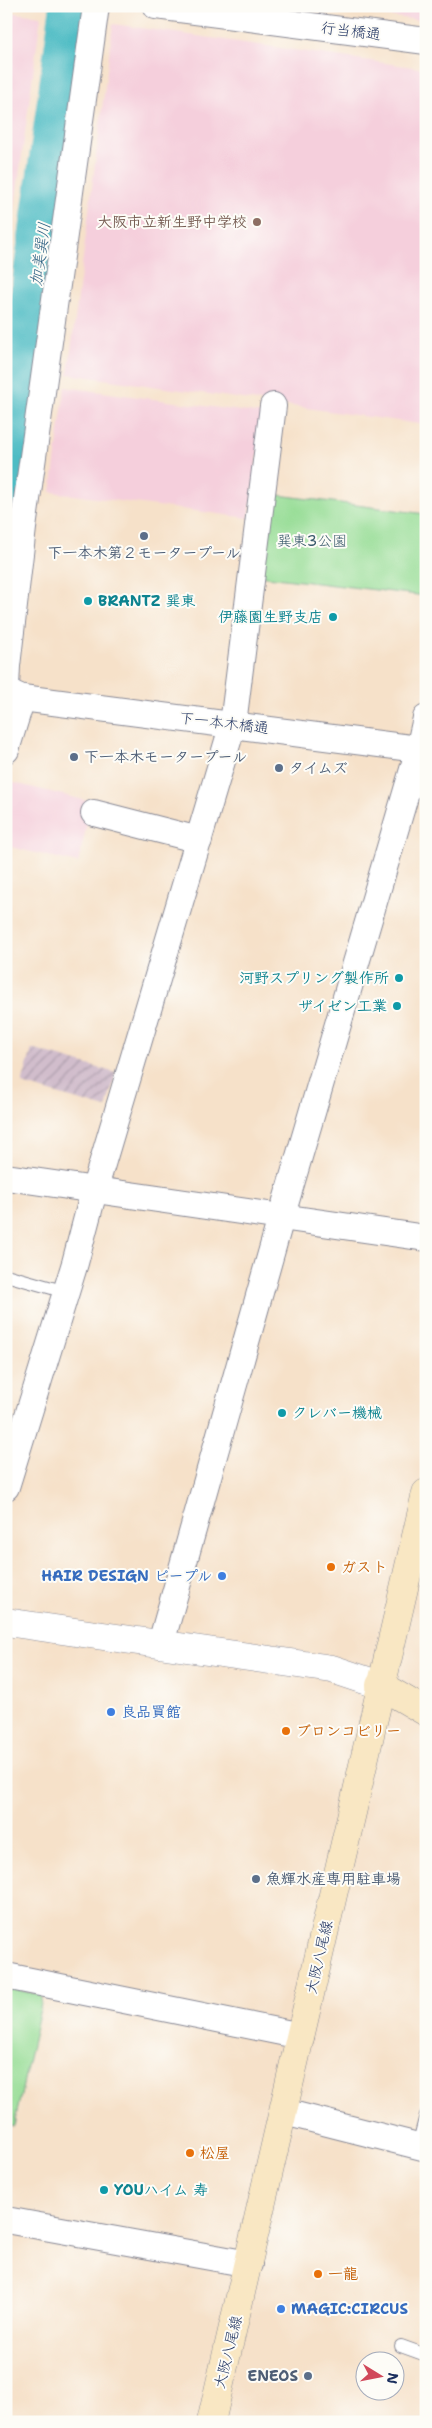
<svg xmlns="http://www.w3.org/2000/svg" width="432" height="2428" viewBox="0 0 432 2428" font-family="'Shantell Sans','Klee One',sans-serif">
<defs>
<pattern id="industrial-furrows" width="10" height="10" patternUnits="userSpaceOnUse" patternTransform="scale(1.25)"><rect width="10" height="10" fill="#d1bdcc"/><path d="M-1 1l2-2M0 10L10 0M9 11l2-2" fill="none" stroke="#a99aa9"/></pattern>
</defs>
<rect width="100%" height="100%" fill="#fdfcf7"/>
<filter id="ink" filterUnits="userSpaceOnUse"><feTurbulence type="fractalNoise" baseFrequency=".02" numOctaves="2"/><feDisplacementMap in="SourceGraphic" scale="10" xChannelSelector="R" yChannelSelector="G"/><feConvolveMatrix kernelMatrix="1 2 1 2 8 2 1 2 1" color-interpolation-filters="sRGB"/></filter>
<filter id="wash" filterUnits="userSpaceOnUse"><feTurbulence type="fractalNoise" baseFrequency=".0096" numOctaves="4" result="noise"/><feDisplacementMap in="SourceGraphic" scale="20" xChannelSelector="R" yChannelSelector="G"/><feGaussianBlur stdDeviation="1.12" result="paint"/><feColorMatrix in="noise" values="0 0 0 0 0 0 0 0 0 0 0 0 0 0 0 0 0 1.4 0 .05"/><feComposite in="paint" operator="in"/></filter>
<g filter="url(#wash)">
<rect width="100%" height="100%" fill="#f6e1c9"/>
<g fill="#f5cfdc">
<path d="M311,6H426V21Z"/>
<path d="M6,12L41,16L6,271Z"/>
<path d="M113,24L426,69V425L68,374Z"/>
<path d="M65,387L263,414L249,518L51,492Z"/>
<path d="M10,782L92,802L78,863L6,846V798Z"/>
</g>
<path fill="url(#industrial-furrows)" d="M32,1049L116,1073L106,1108L22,1084Z"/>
<g fill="#97dd96" stroke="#59867a">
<path d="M270,494L426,514V596L259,576Z"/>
<path d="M6,1988L43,1995L14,2126L6,2125Z"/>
</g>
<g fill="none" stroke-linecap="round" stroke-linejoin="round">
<path stroke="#4dbcc4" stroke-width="48" d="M6,501L74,6"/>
</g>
</g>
<g filter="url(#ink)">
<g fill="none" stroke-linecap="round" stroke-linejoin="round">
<defs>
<g id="service">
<path d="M6,1275L66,1292"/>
<path d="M418,2146L426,2115"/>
<path d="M401,2346L426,2355"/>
</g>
<g id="minor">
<path d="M156,6L426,41"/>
<path d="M6,687L7,666L23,528L96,6"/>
<path d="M6,691L22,698L426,750"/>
<path d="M6,750L22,698"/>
<path d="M94,813L199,840"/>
<path d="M6,1177L426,1238"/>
<path d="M6,1487L75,1263L94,1191L233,724L273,406"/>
<path d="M161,1643L281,1218L419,749L426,718"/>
<path d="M6,1976L301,2036"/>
<path d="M284,2112L426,2148"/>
<path d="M6,2220L249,2264"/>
</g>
<path id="tertiary" d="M6,1622L332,1669L380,1685"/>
<g id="secondary">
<path d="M380,1685L426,1712"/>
<path d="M211,2422L426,1493"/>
</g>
</defs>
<use href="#service" stroke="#888894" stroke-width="14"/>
<use href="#minor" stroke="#888894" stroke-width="28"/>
<use href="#tertiary" stroke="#888894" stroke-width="29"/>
<use href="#secondary" stroke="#888894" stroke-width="29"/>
<use href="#service" stroke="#fff" stroke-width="12"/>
<use href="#minor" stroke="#fff" stroke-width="26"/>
<use href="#tertiary" stroke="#fff" stroke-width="28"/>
<use href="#secondary" stroke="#f9e7c3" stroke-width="28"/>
</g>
</g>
<circle fill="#8d6e63" stroke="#fdfcf7" stroke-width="2" cx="257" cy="222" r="5"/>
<g fill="#5c6f8a" stroke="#fdfcf7" stroke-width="2">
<circle cx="144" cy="536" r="5"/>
<circle cx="74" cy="757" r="5"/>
<circle cx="279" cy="768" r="5"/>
<circle cx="256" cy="1879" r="5"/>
<circle cx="308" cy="2376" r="5"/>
</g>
<g fill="#0f9aa8" stroke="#fdfcf7" stroke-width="2">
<circle cx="88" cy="601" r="5"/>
<circle cx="333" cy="617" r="5"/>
<circle cx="399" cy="978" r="5"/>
<circle cx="397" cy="1006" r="5"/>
<circle cx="282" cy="1413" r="5"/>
<circle cx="104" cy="2190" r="5"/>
</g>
<g fill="#e8710a" stroke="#fdfcf7" stroke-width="2">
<circle cx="331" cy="1567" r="5"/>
<circle cx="286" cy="1731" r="5"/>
<circle cx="190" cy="2153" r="5"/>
<circle cx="318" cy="2274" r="5"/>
</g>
<g fill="#3f7fe0" stroke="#fdfcf7" stroke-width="2">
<circle cx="222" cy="1576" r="5"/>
<circle cx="111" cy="1712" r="5"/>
<circle cx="281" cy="2309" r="5"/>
</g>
<g text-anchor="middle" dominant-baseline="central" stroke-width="4" stroke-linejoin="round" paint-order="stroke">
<g font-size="15" fill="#1b2f5e" stroke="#fdfcf7">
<text transform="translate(351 31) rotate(7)">行当橋通</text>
<text transform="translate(224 723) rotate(7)">下一本木橋通</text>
<text transform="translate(319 1957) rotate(-77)">大阪八尾線</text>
<text transform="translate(228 2352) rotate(-76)">大阪八尾線</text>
</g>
<g font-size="15" font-weight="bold" fill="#785e54" stroke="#fdfcf7" text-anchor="end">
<text x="247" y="222">大阪市立新生野中学校</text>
</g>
<g font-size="15" fill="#3a5a6c" stroke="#fdfcf7">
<text x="312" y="541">巽東3公園</text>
</g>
<g font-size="15" font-weight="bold" fill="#4e5e75" stroke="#fdfcf7" text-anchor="start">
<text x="144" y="553" text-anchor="middle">下一本木第２モータープール</text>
<text x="84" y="757">下一本木モータープール</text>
<text x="289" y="768">タイムズ</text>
<text x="266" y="1879">魚輝水産専用駐車場</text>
<text x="298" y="2376" text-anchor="end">ENEOS</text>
</g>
<g font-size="15" font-weight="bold" fill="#0d838f" stroke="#fdfcf7" text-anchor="start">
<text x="98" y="601">BRANTZ 巽東</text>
<text x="323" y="617" text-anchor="end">伊藤園生野支店</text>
<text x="389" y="978" text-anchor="end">河野スプリング製作所</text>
<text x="387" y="1006" text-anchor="end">ザイゼン工業</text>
<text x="292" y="1413">クレバー機械</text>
<text x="114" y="2190">YOUハイム 寿</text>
</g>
<g font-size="15" font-weight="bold" fill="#c56008" stroke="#fdfcf7" text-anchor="start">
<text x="341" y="1567">ガスト</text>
<text x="296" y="1731">ブロンコビリー</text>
<text x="200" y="2153">松屋</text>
<text x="328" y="2274">一龍</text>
</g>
<g font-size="15" font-weight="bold" fill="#366cbe" stroke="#fdfcf7" text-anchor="start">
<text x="212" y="1576" text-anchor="end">HAIR DESIGN ピープル</text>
<text x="121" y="1712">良品買館</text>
<text x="291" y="2309">MAGIC:CIRCUS</text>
</g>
<g font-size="16" font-style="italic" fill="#2c6082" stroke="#fdfcf7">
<text transform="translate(40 254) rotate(-82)">加美巽川</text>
</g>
</g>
<rect width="432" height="2428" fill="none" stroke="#fdfcf7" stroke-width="25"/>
<g transform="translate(380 2376) rotate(100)"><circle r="24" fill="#fdfcf7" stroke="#a3aaba"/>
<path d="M0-4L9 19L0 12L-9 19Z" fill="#d1495b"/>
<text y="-8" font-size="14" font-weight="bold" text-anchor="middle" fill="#1b2f5e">N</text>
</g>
</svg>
